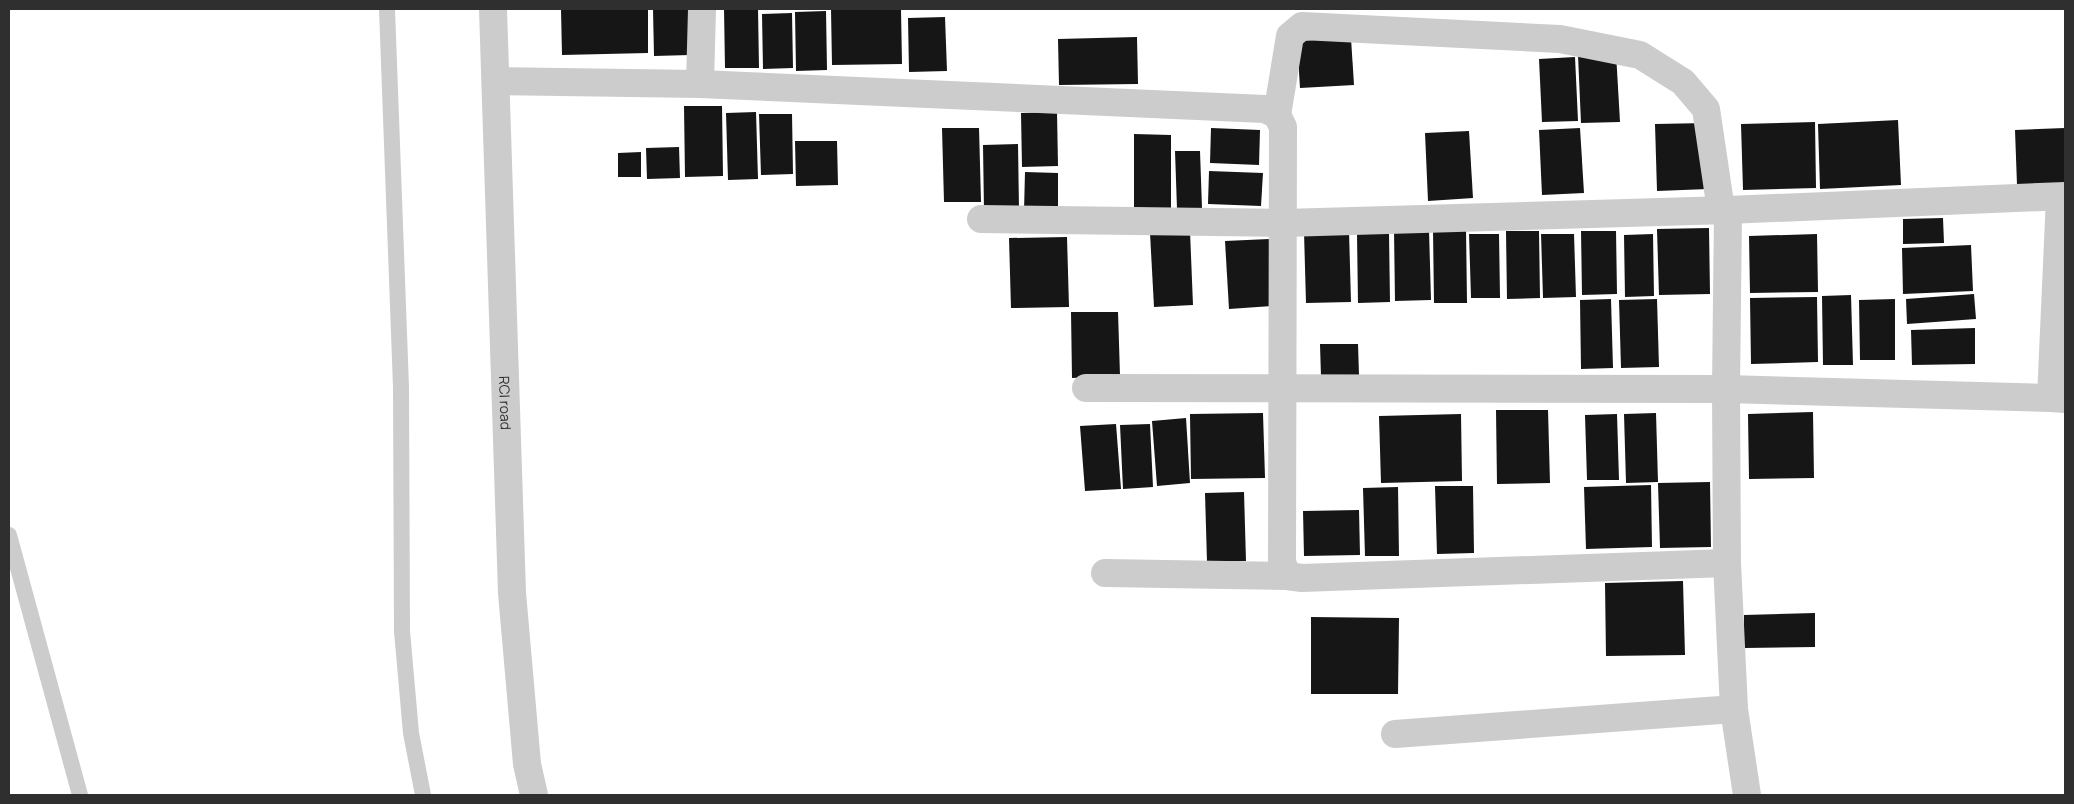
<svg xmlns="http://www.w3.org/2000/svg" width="2074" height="804" viewBox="0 0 2074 804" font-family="Manrope,sans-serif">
<rect width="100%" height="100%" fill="#fff"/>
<g fill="#161616">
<path d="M561,9H648V53L562,55Z"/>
<path d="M653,9H689L690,55L654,56Z"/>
<path d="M724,9H758L759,68H725Z"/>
<path d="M831,9H901L902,64L832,65Z"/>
<path d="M826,11L827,70L796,71L795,12Z"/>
<path d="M792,13L793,68L763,69L762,14Z"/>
<path d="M945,17L947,71L909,72L908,18Z"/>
<path d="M1137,37L1138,84L1059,85L1058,39Z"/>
<path d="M1351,38L1354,85L1300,88L1297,41Z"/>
<path d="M1616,53L1620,122L1581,123L1578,55Z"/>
<path d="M1575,57L1578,121L1542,122L1539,59Z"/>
<path d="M684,106H722L723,176L685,177Z"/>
<path d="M756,112L758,179L728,180L726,113Z"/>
<path d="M1057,112L1058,166L1022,167L1021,113Z"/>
<path d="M759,114H792L793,174L761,175Z"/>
<path d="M1898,120L1901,185L1820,189L1818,124Z"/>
<path d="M1815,122L1816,188L1743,190L1741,124Z"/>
<path d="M1707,123L1708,189L1657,191L1655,124Z"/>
<path d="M942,128H979L981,202H944Z"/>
<path d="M1211,128L1260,130L1259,165L1210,163Z"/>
<path d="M1580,128L1584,193L1542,195L1539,130Z"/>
<path d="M2065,128V184L2017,185L2015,130Z"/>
<path d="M1469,131L1473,198L1428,201L1425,133Z"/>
<path d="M1134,134L1171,135V211H1134Z"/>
<path d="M795,141H837L838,185L796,186Z"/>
<path d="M1018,144L1019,210L984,211L983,145Z"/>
<path d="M679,147L680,178L647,179L646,148Z"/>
<path d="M1175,151H1200L1202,208L1177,209Z"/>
<path d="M641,152V177H618V153Z"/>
<path d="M1209,171L1263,173L1261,206L1208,204Z"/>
<path d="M1025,172L1058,173V212L1024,211Z"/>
<path d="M1943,218L1944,243L1903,244V219Z"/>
<path d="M1466,228L1467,303H1434L1433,229Z"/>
<path d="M1709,228L1710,294L1659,295L1657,229Z"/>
<path d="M1394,230H1429L1431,300L1395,301Z"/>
<path d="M1190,231L1193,305L1154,307L1150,233Z"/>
<path d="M1349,231L1351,302L1306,303L1304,232Z"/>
<path d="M1506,231H1539L1540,298L1507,299Z"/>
<path d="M1581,231H1616L1617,294L1582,295Z"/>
<path d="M1389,233L1390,302L1358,303L1357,234Z"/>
<path d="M1469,234H1499L1500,298H1471Z"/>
<path d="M1541,234H1574L1576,297L1543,298Z"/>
<path d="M1653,234L1654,296L1625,297L1624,235Z"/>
<path d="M1817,234L1818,292L1750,293L1749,236Z"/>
<path d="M1067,237L1069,307L1011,308L1009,238Z"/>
<path d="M1269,239L1273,306L1229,309L1225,241Z"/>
<path d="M1971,245L1973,291L1903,294L1902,248Z"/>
<path d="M1974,294L1976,319L1907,324L1906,299Z"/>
<path d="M1851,295L1853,365H1823L1822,296Z"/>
<path d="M1817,297L1818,362L1751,364L1750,298Z"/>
<path d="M1611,299L1613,368L1581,369L1580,300Z"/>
<path d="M1657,299L1659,367L1621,368L1619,300Z"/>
<path d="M1895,299V360H1860L1859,300Z"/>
<path d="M1071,312H1118L1120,376L1072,378Z"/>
<path d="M1975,328V364L1912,365L1911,330Z"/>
<path d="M1320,344H1358L1359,376L1321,377Z"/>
<path d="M1496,410H1548L1550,483L1497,484Z"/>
<path d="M1813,412L1814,478L1749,479L1748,414Z"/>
<path d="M1263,413L1265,478L1191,479L1190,414Z"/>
<path d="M1656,413L1658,482L1626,483L1624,414Z"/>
<path d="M1461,414L1462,481L1381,483L1379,416Z"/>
<path d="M1617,414L1619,480H1587L1585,415Z"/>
<path d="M1186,418L1190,483L1157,486L1152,421Z"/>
<path d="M1116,424L1121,489L1085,491L1080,426Z"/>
<path d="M1150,424L1153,487L1123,489L1120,425Z"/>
<path d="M1710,482L1711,547L1660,548L1658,483Z"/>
<path d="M1651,485L1652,547L1586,549L1584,487Z"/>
<path d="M1435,486H1473L1474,553L1437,554Z"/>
<path d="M1398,487L1399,556H1365L1363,488Z"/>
<path d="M1244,492L1246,561L1207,562L1205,493Z"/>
<path d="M1359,510L1360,555L1304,556L1303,511Z"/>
<path d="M1683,581L1685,655L1606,656L1605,583Z"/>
<path d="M1815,613V647L1744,648V615Z"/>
<path d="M1311,617L1399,618L1398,694H1311Z"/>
</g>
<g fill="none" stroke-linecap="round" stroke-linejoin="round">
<g stroke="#ccc" stroke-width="16">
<path d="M387,9L401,387L402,631L411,733L423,795"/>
<path d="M9,535L80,795"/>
</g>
<g stroke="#ccc" stroke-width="28">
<path d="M496,81L700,84L1265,109L1277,115L1283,127L1282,562L1287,576L1302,578L1727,563"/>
<path d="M700,84L702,9"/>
<path d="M1277,115L1290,36L1302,26L1560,39L1640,55L1683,82L1706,109L1721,210"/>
<path d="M2060,197L2051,398L2065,399"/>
<path d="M1728,210L1726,389L1727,563L1734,709L1747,795"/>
<path d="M981,219L1284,223L1728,210L2065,196"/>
<path d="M1086,388L1726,389L2051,398"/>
<path d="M1105,573L1287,576"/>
<path d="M1395,734L1734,709"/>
</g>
<path stroke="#ccc" stroke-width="28" id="s1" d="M493,9L512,593L527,764L534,795"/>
</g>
<g text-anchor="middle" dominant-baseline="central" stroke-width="5" stroke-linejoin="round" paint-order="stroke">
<g font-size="14" fill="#2f2f2f" stroke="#fff">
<text stroke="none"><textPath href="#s1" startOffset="394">RCI road</textPath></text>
</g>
</g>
<rect width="2074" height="804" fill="none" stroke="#2f2f2f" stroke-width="20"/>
</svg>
